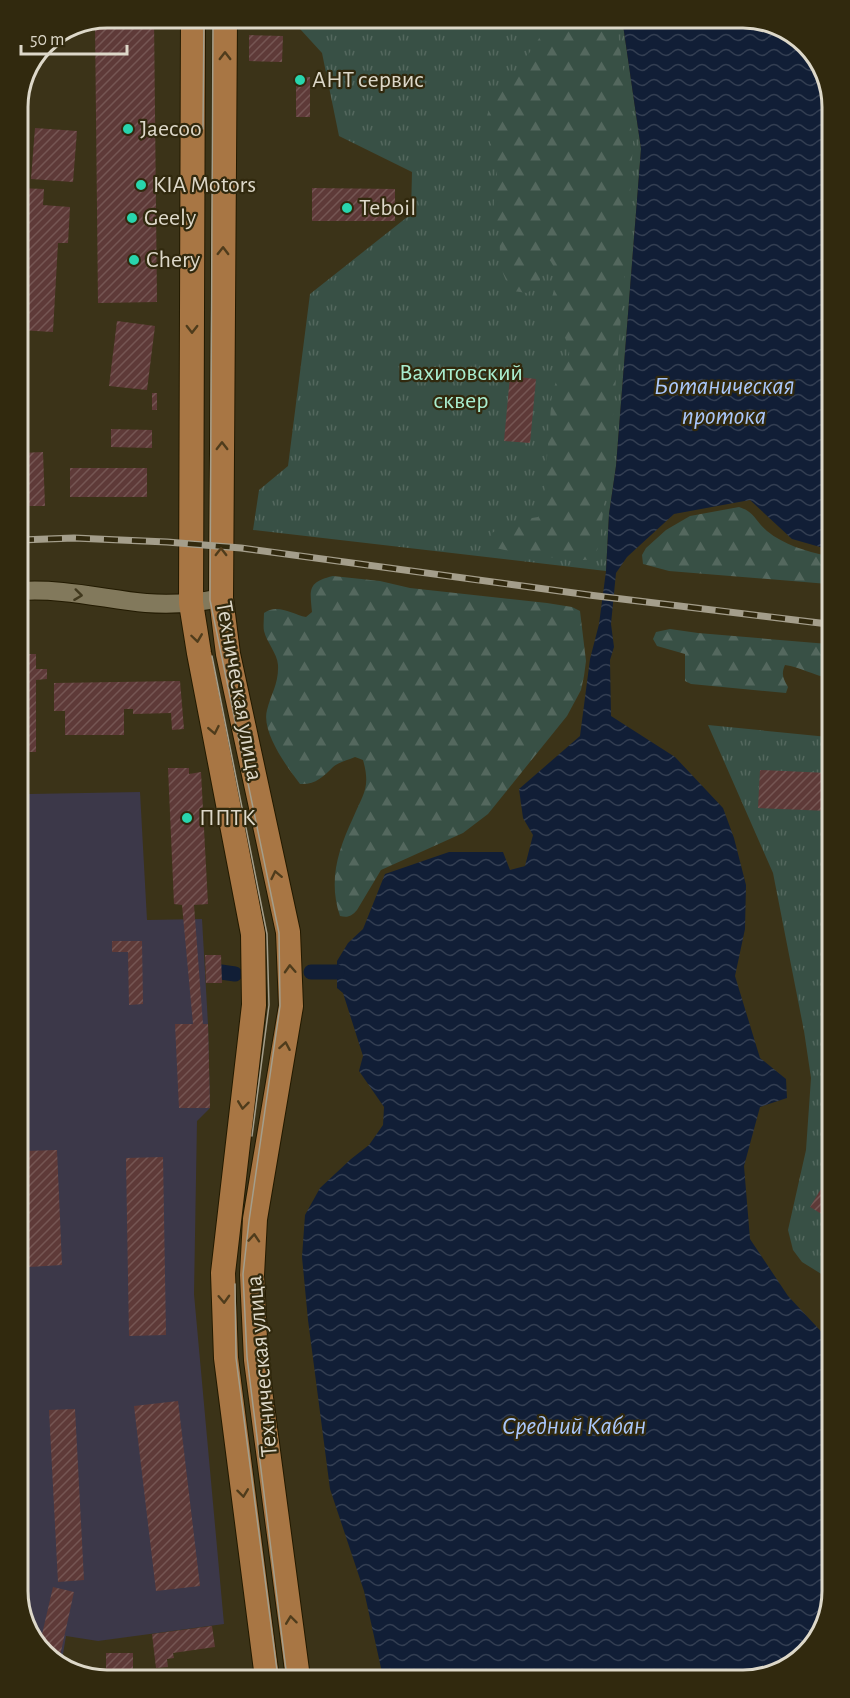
<svg xmlns="http://www.w3.org/2000/svg" width="850" height="1698" viewBox="0 0 850 1698" font-family="'Alegreya Sans',sans-serif">
<defs>
<pattern id="grass-tufts" width="24" height="20" patternUnits="userSpaceOnUse" patternTransform="scale(1.5)"><rect width="24" height="20" fill="#385045"/><path d="M3 7l-1-3M5 7V3M7 7l1-3M15 17l-1-3M17 17v-4M19 17l1-3" fill="none" stroke="#54685e"/></pattern>
<pattern id="forest-firs" width="22" height="20" patternUnits="userSpaceOnUse" patternTransform="scale(1.5)"><rect width="22" height="20" fill="#385045"/><path d="M5 1l3.5 6h-7zM16 11l3.5 6h-7z" fill="#54685e"/></pattern>
<pattern id="water-waves" width="16" height="10" patternUnits="userSpaceOnUse" patternTransform="scale(1.5)"><rect width="16" height="10" fill="#111e36"/><path d="M0 5q4-4 8 0t8 0" fill="none" stroke="#333e52"/></pattern>
<pattern id="building-hatch" width="6" height="6" patternUnits="userSpaceOnUse" patternTransform="scale(1.5)"><rect width="6" height="6" fill="#5e3a38"/><path d="M-1 1l2-2M0 6l6-6M5 7l2-2" fill="none" stroke="#755653"/></pattern>
</defs>
<rect width="100%" height="100%" fill="#3b3318"/>
<path fill="#3c3849" d="M29,756V794L140,792L147,920L202,919L208,1024L210,1108L197,1121L194,1294L224,1624L98,1641L66,1636L61,1666L58,1665L25,1624L21,757Z"/>
<g fill="url(#grass-tufts)">
<path d="M290,18H622L641,149L616,466L609,514L606,571L253,530L259,490L288,466L310,294L411,214L412,172L339,136L322,53Z"/>
<path d="M708,725L828,737L831,1280L802,1262L793,1250L788,1230L806,1150L811,1078L804,1031L773,873Z"/>
</g>
<g fill="url(#forest-firs)">
<path d="M547,18H616L633,142L628,231L610,453L600,538L595,559L571,561L560,558L531,556L487,546L490,534L514,521L538,517L544,506L545,483L552,394C555,384 558,376 562,367C564,364 568,359 569,355C571,343 556,323 553,311C547,286 569,282 545,254L539,285L527,293L513,291C497,272 501,253 499,230C498,223 495,216 494,208C493,195 498,181 497,167C495,147 480,131 489,110C499,85 547,40 547,18Z"/>
<path d="M739,507C755,512 755,521 767,531C784,545 806,551 827,556L828,584L669,571L643,564L642,555L646,548L666,530L690,516Z"/>
<path d="M333,576L380,581L410,588L547,603L572,607L580,611L586,661L584,676L581,690L567,716L488,814L463,833L381,870L357,910C352,916 348,918 340,916C328,881 338,850 353,818C363,794 371,788 363,760L355,757C348,760 339,762 333,767C323,777 315,785 300,784C287,767 261,732 267,710C271,694 279,683 278,665C277,653 267,643 264,631C263,626 264,619 264,613C277,603 292,614 306,617L312,612C310,590 307,582 333,576Z"/>
<path d="M670,629L698,633L828,644V678C813,675 800,667 785,665C781,674 783,678 788,687L786,693L691,684L685,681V654L657,646L653,639L656,632Z"/>
</g>
<path fill="url(#water-waves)" d="M622,18H748L797,36L825,74L827,549L792,539L750,500L674,514L627,557L616,573L611,624L614,647L610,660L611,716L675,757L723,808L734,838L746,885L745,929L735,976L760,1058L786,1079L787,1098L760,1107L744,1166L750,1239L788,1296L831,1342L832,1591L817,1640L776,1673L383,1677L364,1591L330,1489L308,1320L302,1257L305,1215L320,1188L351,1159L369,1145L383,1125L384,1107L359,1071L363,1056L343,993L337,988V961L348,943L363,929L385,874L449,852H503L510,870L525,866L533,835L523,818L519,789L580,736L590,659L599,624L606,571L609,514L616,466L641,149Z"/>
<g fill="none" stroke-linecap="round" stroke-linejoin="round">
<g stroke="#111e36" stroke-width="15">
<path d="M221,972L235,974"/>
<path d="M311,972H337"/>
</g>
</g>
<g fill="url(#building-hatch)">
<path d="M108,18H154L157,302L98,303L95,23Z"/>
<path d="M249,35L283,36L282,62L249,61Z"/>
<rect x="296" y="77" width="14" height="40"/>
<path d="M35,128L77,131L73,182L31,179Z"/>
<path d="M19,188L44,189L43,205L70,207L68,243H58L53,332L19,330Z"/>
<path d="M312,188L395,189V221H312Z"/>
<path d="M117,321L155,326L147,390L109,386Z"/>
<path d="M510,376L536,379L530,443L504,441Z"/>
<rect x="152" y="393" width="5" height="17"/>
<path d="M111,429L152,430V448L111,447Z"/>
<path d="M43,452L45,506H20V453Z"/>
<rect x="70" y="468" width="77" height="29"/>
<path d="M21,654H36V669H47V679L36,680V752H21Z"/>
<path d="M180,681L184,729L172,730L171,713L133,714V709H124V735H65V711H54V683Z"/>
<path d="M168,768H189V774L201,772L208,904L194,905L203,1024H208L210,1108H179L175,1024H193L182,905L174,904Z"/>
<path d="M760,770L828,773L829,811L758,808Z"/>
<path d="M112,941H142L143,1004L129,1005L128,952H112Z"/>
<path d="M205,955H221L222,983H206Z"/>
<path d="M57,1150L62,1265L29,1267L24,1151Z"/>
<path d="M163,1157L166,1335L129,1336L126,1158Z"/>
<path d="M827,1179L830,1181V1219L810,1207Z"/>
<path d="M178,1401L200,1586L156,1591L134,1406Z"/>
<path d="M75,1409L84,1580L58,1582L49,1410Z"/>
<path d="M53,1587L74,1592L58,1665L40,1643Z"/>
<path d="M212,1626L215,1647L173,1653L174,1658L167,1659L168,1667L156,1668L152,1634Z"/>
<rect x="106" y="1653" width="27" height="27"/>
</g>
<g fill="none" stroke-linecap="round" stroke-linejoin="round">
<defs>
<path id="minor" d="M20,591C62,588 105,599 146,603C171,605 197,603 221,598"/>
<g id="major">
<path d="M193,18L191,603L199,653L253,934L254,1005L223,1273L226,1358L267,1678"/>
<path d="M225,18L221,598L228,654L288,932L291,1006L255,1219L252,1275L256,1360L298,1678"/>
</g>
</defs>
<use href="#minor" stroke="#221a01" stroke-width="20"/>
<use href="#major" stroke="#221a01" stroke-width="26"/>
<use href="#minor" stroke="#82795c" stroke-width="18"/>
<use href="#major" stroke="#a87644" stroke-width="24"/>
<g stroke="#a49e8b" stroke-width="1.5">
<path d="M213,18L210,600L279,933L280,1006L249,1221L243,1274L247,1357L287,1678"/>
<path d="M203,129L204,18"/>
<path d="M212,656L267,934L269,1005L252,1136"/>
<path d="M235,1284L236,1358L278,1678"/>
</g>
<defs>
<path id="rail" d="M20,540L74,538L167,542L241,548L589,595L828,624"/>
</defs>
<use href="#rail" stroke="#a49e8b" stroke-width="7"/>
<use href="#rail" stroke="#31290e" stroke-width="4.5" stroke-dasharray="14" stroke-linecap="butt"/>
</g>
<defs><path id="oneway-chevron" d="M-2-3.5L2.5 0L-2 3.5" fill="none" stroke-width="1.6" stroke-linecap="round" stroke-linejoin="round" transform="scale(1.5)"/></defs>
<g stroke="#4f3c1c">
<use href="#oneway-chevron" transform="translate(225 56) rotate(-90)"/>
<use href="#oneway-chevron" transform="translate(223 251) rotate(-89)"/>
<use href="#oneway-chevron" transform="translate(192 329) rotate(90)"/>
<use href="#oneway-chevron" transform="translate(222 446) rotate(-90)"/>
<use href="#oneway-chevron" transform="translate(221 552) rotate(-90)"/>
<use href="#oneway-chevron" transform="translate(197 638) rotate(82)"/>
<use href="#oneway-chevron" transform="translate(214 730) rotate(79)"/>
<use href="#oneway-chevron" transform="translate(276 875) rotate(-102)"/>
<use href="#oneway-chevron" transform="translate(290 969) rotate(-93)"/>
<use href="#oneway-chevron" transform="translate(285 1046) rotate(-80)"/>
<use href="#oneway-chevron" transform="translate(243 1105) rotate(97)"/>
<use href="#oneway-chevron" transform="translate(254 1238) rotate(-86)"/>
<use href="#oneway-chevron" transform="translate(224 1299) rotate(88)"/>
<use href="#oneway-chevron" transform="translate(243 1493) rotate(83)"/>
<use href="#oneway-chevron" transform="translate(291 1620) rotate(-97)"/>
</g>
<use stroke="#41391e" href="#oneway-chevron" transform="translate(78 595) rotate(7)"/>
<g fill="#28d5ad" stroke="#31290e" stroke-width="2">
<circle cx="300" cy="80" r="6"/>
<circle cx="128" cy="129" r="6"/>
<circle cx="141" cy="185" r="6"/>
<circle cx="347" cy="208" r="6"/>
<circle cx="132" cy="218" r="6"/>
<circle cx="134" cy="260" r="6"/>
<circle cx="187" cy="818" r="6"/>
</g>
<g text-anchor="middle" dominant-baseline="central" stroke-width="4.5" stroke-linejoin="round" paint-order="stroke">
<g font-size="24" fill="#ddd8c9" stroke="#31290e" text-anchor="start">
<text x="312" y="80">АНТ сервис</text>
<text x="140" y="129">Jaecoo</text>
<text x="153" y="185">KIA Motors</text>
<text x="359" y="208">Teboil</text>
<text x="144" y="218">Geely</text>
<text x="146" y="260">Chery</text>
<text x="199" y="818">ППТК</text>
</g>
<g font-size="24" fill="#a9edcf" stroke="#31290e">
<text x="461" y="373">Вахитовский<tspan x="461" dy="28">сквер</tspan></text>
</g>
<g font-size="24" fill="#ddd8c9" stroke="#31290e">
<text transform="translate(239 691) rotate(80)">Техническая улица</text>
<text transform="translate(262 1366) rotate(-95)">Техническая улица</text>
</g>
<g font-size="26" font-style="italic" fill="#a9c7fc" stroke="#31290e">
<text x="724" y="386">Ботаническая<tspan x="724" dy="30">протока</tspan></text>
<text x="574" y="1426">Средний Кабан</text>
</g>
</g>
<path d="M0 0H850V1698H0ZM107 28H743A79 79 0 0 1 822 107V1591A79 79 0 0 1 743 1670H107A79 79 0 0 1 28 1591V107A79 79 0 0 1 107 28Z" fill="#31290e" fill-rule="evenodd"/>
<path fill="none" stroke="#ddd8c9" stroke-width="3" d="M107 28H743A79 79 0 0 1 822 107V1591A79 79 0 0 1 743 1670H107A79 79 0 0 1 28 1591V107A79 79 0 0 1 107 28Z"/>
<path d="M21 45v9h106v-9" fill="none" stroke="#ddd8c9" stroke-width="3"/>
<text x="30" y="45" font-size="18" fill="#ddd8c9" stroke="#31290e" stroke-width="4.5" paint-order="stroke">50 m</text>
</svg>
